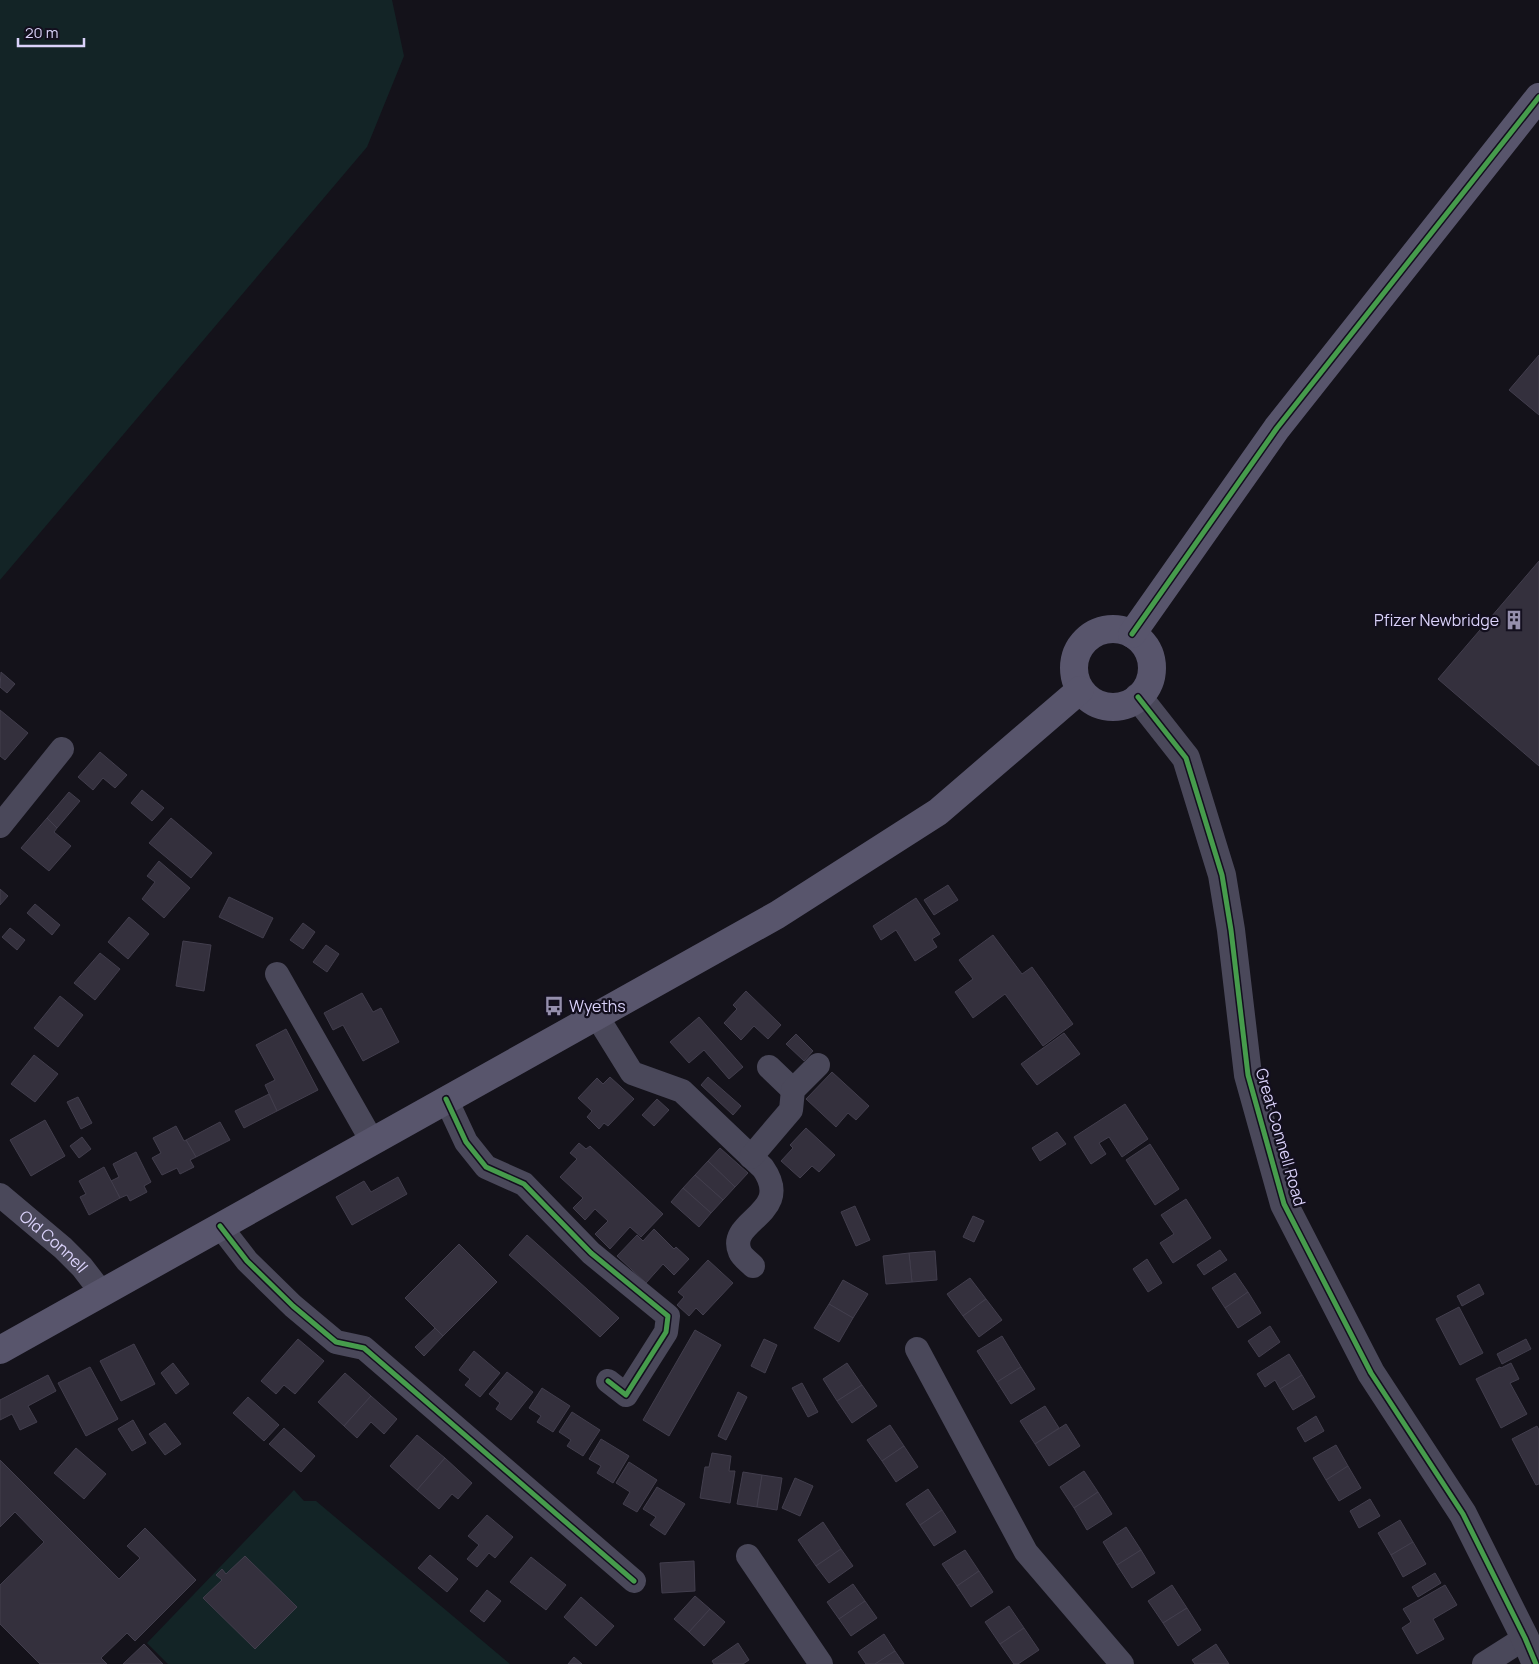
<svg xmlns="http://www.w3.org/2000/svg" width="1539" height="1664" viewBox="0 0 1539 1664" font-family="Manrope,sans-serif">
<rect width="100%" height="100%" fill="#14121a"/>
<g fill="#132426">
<path d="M0,0H392L404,56L367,147L0,580Z"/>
<path d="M294,1490L304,1501H316L510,1664H168L147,1643Z"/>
</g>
<g fill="#34303d" stroke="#423e4d">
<path d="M1539,355V415L1509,390Z"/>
<path d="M1539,561V766L1438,679Z"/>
<path d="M1,672L15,684L7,693L0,687Z"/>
<path d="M0,710L28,733L5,760L0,756Z"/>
<path d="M100,752L127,775L115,788L103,778L93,790L78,777Z"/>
<path d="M142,790L164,808L152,821L131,803Z"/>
<path d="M69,792L80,801L57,828L47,818Z"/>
<path d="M47,818L57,828L54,832L71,846L49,871L21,848Z"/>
<path d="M171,818L212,853L191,878L149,843Z"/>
<path d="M159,861L190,888L164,918L142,899L155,882L147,876Z"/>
<path d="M948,885L958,900L934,915L924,900Z"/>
<path d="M0,889L8,896L0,905Z"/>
<path d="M229,897L273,918L263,938L219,917Z"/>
<path d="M916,898L940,934L932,939L937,947L915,961L896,930L881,940L873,926Z"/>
<path d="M35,904L60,925L52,935L27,913Z"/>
<path d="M129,917L149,934L128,959L108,942Z"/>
<path d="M303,923L315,932L303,949L290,940Z"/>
<path d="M10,928L25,940L17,950L2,937Z"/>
<path d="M993,935L1022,974L1032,967L1073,1024L1043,1046L1005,994L973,1018L955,992L973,979L959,960Z"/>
<path d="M183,941L211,945L204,991L176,986Z"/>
<path d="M326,945L339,954L327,972L313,962Z"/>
<path d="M100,953L120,969L95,1000L74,983Z"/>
<path d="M746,991L781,1025L768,1039L754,1026L741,1040L724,1023L737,1009L733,1005Z"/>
<path d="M362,993L373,1012L381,1008L399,1042L363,1061L343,1025L333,1030L324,1013Z"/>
<path d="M60,996L83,1015L58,1047L34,1028Z"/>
<path d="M699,1017L743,1067L729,1079L704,1050L689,1063L670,1042Z"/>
<path d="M286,1029L318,1090L277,1111L265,1085L275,1080L256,1045Z"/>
<path d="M1064,1033L1080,1054L1037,1085L1021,1064Z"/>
<path d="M796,1034L813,1051L804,1061L786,1044Z"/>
<path d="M34,1055L58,1074L35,1102L11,1084Z"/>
<path d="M832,1072L869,1106L856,1120L848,1113L836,1127L806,1099Z"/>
<path d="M610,1077L634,1099L608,1126L604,1123L599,1129L587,1117L592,1111L578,1098L597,1078L603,1084Z"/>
<path d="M708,1077L741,1106L733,1115L701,1085Z"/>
<path d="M269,1094L277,1111L244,1128L235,1111Z"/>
<path d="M78,1097L92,1123L81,1129L67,1102Z"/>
<path d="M657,1099L669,1110L654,1126L642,1115Z"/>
<path d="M1125,1104L1148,1139L1122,1157L1109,1137L1099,1143L1106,1154L1091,1164L1074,1137Z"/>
<path d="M45,1120L65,1156L31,1176L10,1140Z"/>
<path d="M220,1122L230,1140L196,1157L186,1140Z"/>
<path d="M176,1126L184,1141L186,1140L196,1157L190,1160L194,1167L180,1174L177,1168L162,1175L152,1158L161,1153L153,1138Z"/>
<path d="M806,1128L835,1155L819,1172L812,1166L800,1178L781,1161L793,1148L790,1145Z"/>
<path d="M1057,1132L1066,1144L1040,1161L1032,1148Z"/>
<path d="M82,1137L91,1149L79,1158L70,1146Z"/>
<path d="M579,1143L586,1149L590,1146L663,1214L641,1237L630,1227L610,1249L595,1234L608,1221L595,1209L585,1220L573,1208L583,1198L560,1177L577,1159L570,1153Z"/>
<path d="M1150,1144L1179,1189L1155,1205L1126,1160Z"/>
<path d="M720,1148L748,1173L735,1187L708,1161Z"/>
<path d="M136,1152L151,1182L144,1186L147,1192L130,1201L127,1195L120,1198L111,1181L119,1177L113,1164Z"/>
<path d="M708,1161L735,1187L723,1200L695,1175Z"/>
<path d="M104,1167L120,1198L89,1215L80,1197L86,1194L79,1181Z"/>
<path d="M695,1175L723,1200L711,1213L683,1188Z"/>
<path d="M398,1177L407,1194L352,1225L336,1197L364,1181L371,1192Z"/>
<path d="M683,1188L711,1213L699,1227L671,1202Z"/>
<path d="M1186,1199L1211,1238L1173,1263L1160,1243L1174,1234L1161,1215Z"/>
<path d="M855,1206L870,1240L856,1246L841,1212Z"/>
<path d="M973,1216L984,1221L974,1242L963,1237Z"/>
<path d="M654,1229L674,1249L676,1247L689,1259L674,1275L663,1264L646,1283L617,1256L637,1235L643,1241Z"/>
<path d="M527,1235L619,1318L600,1337L509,1255Z"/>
<path d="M459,1244L497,1282L443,1336L405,1298Z"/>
<path d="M1220,1250L1227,1260L1204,1275L1197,1265Z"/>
<path d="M935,1251L937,1280L912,1282L909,1253Z"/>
<path d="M909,1253L912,1282L886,1284L883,1256Z"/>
<path d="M1147,1259L1162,1283L1148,1292L1133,1269Z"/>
<path d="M708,1260L733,1283L703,1315L696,1308L689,1316L677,1305L684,1297L678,1292Z"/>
<path d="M1235,1273L1248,1292L1225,1308L1212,1288Z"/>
<path d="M970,1278L986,1299L963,1316L947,1294Z"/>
<path d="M843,1280L868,1294L853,1318L829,1304Z"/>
<path d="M1479,1284L1484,1294L1462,1306L1457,1296Z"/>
<path d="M1248,1292L1261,1313L1238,1328L1225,1308Z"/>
<path d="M986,1299L1002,1320L979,1337L963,1316Z"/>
<path d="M829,1304L853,1318L839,1342L814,1328Z"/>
<path d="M1459,1307L1483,1353L1460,1365L1436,1319Z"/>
<path d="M1270,1326L1280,1342L1259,1357L1248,1341Z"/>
<path d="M435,1328L443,1336L424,1356L415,1347Z"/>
<path d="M695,1330L721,1345L669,1436L643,1420Z"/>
<path d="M1002,1336L1021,1367L997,1382L977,1351Z"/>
<path d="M298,1339L324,1361L295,1394L284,1385L276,1394L261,1381Z"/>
<path d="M764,1339L777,1345L765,1373L751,1366Z"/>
<path d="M1526,1339L1531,1349L1502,1364L1497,1354Z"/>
<path d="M134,1344L155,1384L121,1401L100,1361Z"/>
<path d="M474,1351L500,1373L480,1397L465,1385L470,1379L459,1370Z"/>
<path d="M1289,1354L1302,1375L1280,1389L1275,1380L1265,1387L1257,1374Z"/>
<path d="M173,1363L189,1384L176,1394L161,1373Z"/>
<path d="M847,1363L862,1385L837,1401L823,1379Z"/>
<path d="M1511,1363L1519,1379L1510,1383L1527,1414L1501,1428L1476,1379L1500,1367L1501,1368Z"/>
<path d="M90,1367L118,1419L86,1436L58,1383Z"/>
<path d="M1021,1367L1035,1389L1011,1404L997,1382Z"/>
<path d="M507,1372L533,1392L511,1420L496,1409L500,1403L489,1394Z"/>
<path d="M345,1373L371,1396L344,1426L318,1402Z"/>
<path d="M48,1375L56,1391L28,1406L37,1422L20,1430L12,1414L0,1420V1400Z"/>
<path d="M1302,1375L1315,1397L1293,1410L1280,1389Z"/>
<path d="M802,1383L818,1412L808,1417L792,1388Z"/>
<path d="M862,1385L877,1406L852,1423L837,1401Z"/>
<path d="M542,1388L570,1406L553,1432L537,1422L541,1416L529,1408Z"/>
<path d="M738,1392L747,1397L726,1440L718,1436Z"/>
<path d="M371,1396L397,1419L384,1434L371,1422L357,1438L344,1426Z"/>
<path d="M248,1397L279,1425L264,1441L233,1413Z"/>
<path d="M1045,1406L1059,1428L1035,1444L1020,1421Z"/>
<path d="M572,1412L600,1430L583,1456L567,1446L571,1440L559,1432Z"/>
<path d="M1316,1416L1324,1431L1305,1442L1297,1428Z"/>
<path d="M133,1420L146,1443L132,1451L118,1429Z"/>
<path d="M165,1423L181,1444L165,1455L149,1434Z"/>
<path d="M1066,1424L1080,1446L1049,1466L1035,1444Z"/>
<path d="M890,1425L904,1446L882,1461L867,1440Z"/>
<path d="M1537,1426L1539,1430V1484L1536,1485L1512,1439Z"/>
<path d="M284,1428L315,1456L301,1472L269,1444Z"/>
<path d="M417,1435L445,1458L417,1490L390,1466Z"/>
<path d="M601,1439L629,1456L613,1483L597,1473L601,1466L589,1459Z"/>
<path d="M1336,1445L1348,1466L1326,1480L1313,1458Z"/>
<path d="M904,1446L918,1467L896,1482L882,1461Z"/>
<path d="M76,1448L106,1474L84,1499L54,1473Z"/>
<path d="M712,1453L731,1456L729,1471H735L730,1503L700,1498L705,1467H709Z"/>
<path d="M445,1458L472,1483L458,1499L452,1494L439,1509L417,1490Z"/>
<path d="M0,1460L119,1579L140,1558L127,1546L145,1528L196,1580L135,1641L127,1633L101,1658L107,1664H40L0,1624V1585L44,1542L15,1512L0,1527Z"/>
<path d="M629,1462L657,1480L637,1512L623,1504L630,1492L616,1483Z"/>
<path d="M1348,1466L1361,1488L1339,1501L1326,1480Z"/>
<path d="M1084,1471L1098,1492L1074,1508L1060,1487Z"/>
<path d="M743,1472L762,1475L757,1507L737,1504Z"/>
<path d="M762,1475L782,1478L777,1510L757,1507Z"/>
<path d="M795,1478L813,1486L800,1516L782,1508Z"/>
<path d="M657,1487L685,1504L665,1535L650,1525L656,1517L643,1509Z"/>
<path d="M928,1489L942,1510L920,1525L906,1504Z"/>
<path d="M1098,1492L1112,1514L1087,1530L1074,1508Z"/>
<path d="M1370,1499L1380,1516L1359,1528L1350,1511Z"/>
<path d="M942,1510L956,1532L934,1546L920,1525Z"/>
<path d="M487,1515L513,1537L495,1558L489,1553L477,1567L467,1559L479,1545L468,1536Z"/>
<path d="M1400,1520L1413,1542L1391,1555L1378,1533Z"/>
<path d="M823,1522L841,1549L816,1566L798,1540Z"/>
<path d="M1126,1527L1141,1550L1117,1565L1103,1542Z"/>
<path d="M1413,1542L1426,1564L1403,1577L1391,1555Z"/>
<path d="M841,1549L853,1566L829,1583L816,1566Z"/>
<path d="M965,1550L979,1571L957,1586L942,1564Z"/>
<path d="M1141,1550L1155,1573L1132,1588L1117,1565Z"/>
<path d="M430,1555L458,1579L447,1592L418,1568Z"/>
<path d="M245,1556L297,1607L255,1649L203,1598L222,1580L216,1575L222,1569L226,1574Z"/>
<path d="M531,1557L566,1585L546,1610L510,1582Z"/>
<path d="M694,1561L695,1591L662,1593L660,1563Z"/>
<path d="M979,1571L993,1592L971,1607L957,1586Z"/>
<path d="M1435,1573L1441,1583L1418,1597L1412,1587Z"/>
<path d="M853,1584L865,1601L839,1619L827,1602Z"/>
<path d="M1172,1585L1187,1608L1163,1623L1148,1601Z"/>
<path d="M1445,1585L1457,1605L1433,1619L1444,1639L1417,1654L1402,1628L1411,1622L1403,1609Z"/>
<path d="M487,1590L501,1601L484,1622L470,1611Z"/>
<path d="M695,1596L710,1609L689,1632L674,1619Z"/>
<path d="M581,1597L614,1626L596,1646L564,1617Z"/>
<path d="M865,1601L877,1618L851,1636L839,1619Z"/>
<path d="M1009,1606L1024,1628L1000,1644L985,1622Z"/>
<path d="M1187,1608L1201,1630L1178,1646L1163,1623Z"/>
<path d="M710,1609L725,1622L704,1646L689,1632Z"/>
<path d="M1024,1628L1039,1650L1018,1664H1014L1000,1644Z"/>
<path d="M884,1634L895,1651L875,1664H866L858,1652Z"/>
<path d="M738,1643L749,1660L743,1664H714L712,1661Z"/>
<path d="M144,1644L163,1664H123Z"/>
<path d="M1216,1644L1229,1664H1195L1192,1660Z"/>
<path d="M895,1651L904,1664H875Z"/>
<path d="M574,1657L582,1664H568Z"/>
</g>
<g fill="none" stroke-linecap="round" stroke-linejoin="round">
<g stroke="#4a485a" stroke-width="24">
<path d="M0,826L62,749"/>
<path d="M277,974L372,1141"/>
<path d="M596,1015L632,1073L682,1091L763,1168C795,1214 726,1220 740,1252C742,1257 749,1262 753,1266"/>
<path d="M769,1067L793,1090"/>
<path d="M446,1099L466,1142L486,1167L524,1184L591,1253L668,1316L666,1332L626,1395L608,1381"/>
<path d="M751,1157L791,1110L793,1090L818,1065"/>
<path id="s1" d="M0,1195L63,1248L82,1267L102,1293"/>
<path d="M220,1226L247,1261L293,1306L336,1342L364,1348L634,1581"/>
<path d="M917,1349L1026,1552L1122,1664"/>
<path d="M748,1556L821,1664"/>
<path d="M1484,1664L1525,1638"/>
</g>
<path stroke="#4a485a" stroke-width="28" d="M1138,697L1186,758L1222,875L1231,930L1248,1075L1284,1204L1371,1373L1463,1514L1525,1638L1536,1664"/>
<g stroke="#58556c" stroke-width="28">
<circle cx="1113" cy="668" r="39"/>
<path d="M1132,634L1277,428L1539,97"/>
<path d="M0,1350L777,915L938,812L1080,690"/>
</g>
<defs>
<g id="cycleway">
<path d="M1132,634L1277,428L1539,97"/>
<path d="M1138,697L1186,758L1222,875L1231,930L1248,1075L1284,1204L1371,1373L1463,1514L1525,1638L1536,1664"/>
<path d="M446,1099L466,1142L486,1167L524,1184L591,1253L668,1316L666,1332L626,1395L608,1381"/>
<path d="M220,1226L247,1261L293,1306L336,1342L364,1348L634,1581"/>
</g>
</defs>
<use href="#cycleway" stroke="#130f1e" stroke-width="8"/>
<use href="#cycleway" stroke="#469c4c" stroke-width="5"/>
</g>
<defs>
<symbol id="building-bare" viewBox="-9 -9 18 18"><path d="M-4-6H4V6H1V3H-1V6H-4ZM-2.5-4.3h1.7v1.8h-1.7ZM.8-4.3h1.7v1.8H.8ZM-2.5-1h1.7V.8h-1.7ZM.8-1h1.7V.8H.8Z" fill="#958fac" stroke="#130f1e" stroke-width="2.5" paint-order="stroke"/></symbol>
<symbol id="bus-bare" viewBox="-9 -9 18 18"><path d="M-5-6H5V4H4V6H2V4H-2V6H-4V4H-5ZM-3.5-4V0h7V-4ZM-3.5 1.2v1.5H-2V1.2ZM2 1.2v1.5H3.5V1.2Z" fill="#958fac" stroke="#130f1e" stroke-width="2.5" paint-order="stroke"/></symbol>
</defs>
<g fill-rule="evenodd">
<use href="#building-bare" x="1500" y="606" width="28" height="28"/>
<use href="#bus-bare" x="540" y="992" width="28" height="28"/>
</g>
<g text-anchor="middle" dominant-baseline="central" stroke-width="4.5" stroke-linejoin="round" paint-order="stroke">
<g font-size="16" fill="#dad2fa" stroke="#130f1e" text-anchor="end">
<text x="1499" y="620">Pfizer Newbridge</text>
<text x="569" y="1006" text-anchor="start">Wyeths</text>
</g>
<g font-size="16" fill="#dad2fa" stroke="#130f1e">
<text transform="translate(1281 1137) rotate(74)">Great Connell Road</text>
<text stroke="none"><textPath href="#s1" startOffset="71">Old Connell</textPath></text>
</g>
</g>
<path d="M18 38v8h66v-8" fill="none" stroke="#dad2fa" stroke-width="2.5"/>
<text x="25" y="38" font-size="15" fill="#dad2fa" stroke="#130f1e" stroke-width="4" paint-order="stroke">20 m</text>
</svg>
